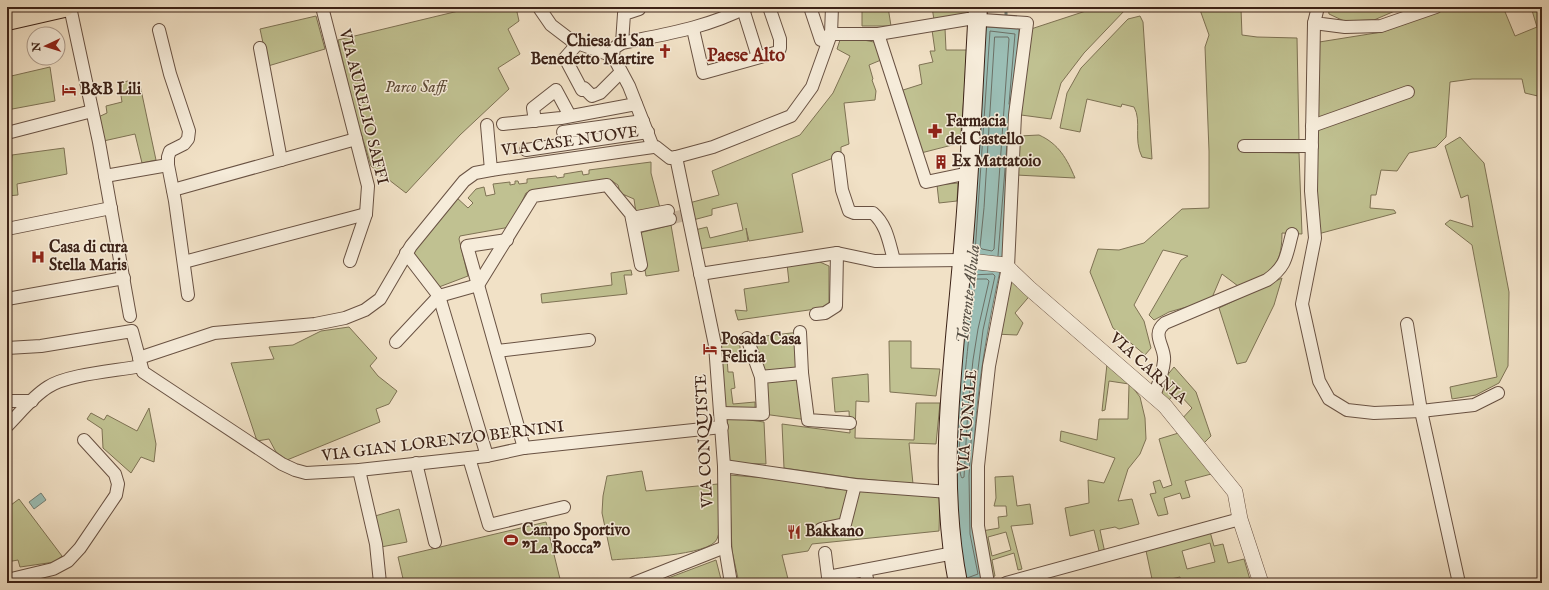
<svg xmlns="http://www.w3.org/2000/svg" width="1549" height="590" viewBox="0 0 1549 590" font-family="'IM FELL English',serif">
<rect width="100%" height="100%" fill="#f1e1c6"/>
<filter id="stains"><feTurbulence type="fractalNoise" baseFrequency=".005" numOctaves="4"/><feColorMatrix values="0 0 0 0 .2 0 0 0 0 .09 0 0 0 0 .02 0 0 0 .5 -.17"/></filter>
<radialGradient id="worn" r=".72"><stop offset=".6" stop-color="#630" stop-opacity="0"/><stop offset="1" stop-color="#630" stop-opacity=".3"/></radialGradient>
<g fill="#c0c191" stroke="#7e7254" fill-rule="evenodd">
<path d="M475,7H522L517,12L519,21L508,29L520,54L498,68L509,89L460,135L406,193L371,166L353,106L338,40Z"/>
<path d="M862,7H888L891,26H862Z"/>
<path d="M932,7H971V13L934,20Z"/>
<path d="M1098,7H1130L1126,9L1084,53L1061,83L1051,119L1021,115L1031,29Z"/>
<path d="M1199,7H1286L1285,9H1241L1242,35L1257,37L1297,38L1299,141L1244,146V152L1299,153L1302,234L1282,233C1282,269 1269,275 1238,286L1222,274L1211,300L1169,312L1154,320L1149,315L1181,260L1188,256L1163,250L1134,305L1144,321L1151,348L1145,355L1113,328L1090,272L1098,249L1119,250L1144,243L1182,209L1209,208V151L1205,47L1209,35Z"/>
<path d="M1328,7H1404L1374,20L1344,21L1329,14Z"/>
<path d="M1452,7H1503L1515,36L1537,27L1531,7H1542V97L1525,93L1522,79H1472L1450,82L1446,137L1436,147L1409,153L1397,171L1381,170L1376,195H1371L1370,208L1394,210L1396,213L1318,234L1312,129L1385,94L1360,102L1312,124L1313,43L1382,32Z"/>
<path d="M316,16L325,49L268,66L260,29Z"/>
<path d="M1140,16L1143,22L1152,159L1142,157C1133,139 1142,121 1134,107L1122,104L1121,107L1087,99L1080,132L1060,128L1067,93L1081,68L1128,19Z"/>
<path d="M945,28L946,50H968L960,143L921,153L900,91L922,84L919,65L933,62L930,51H935L932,30Z"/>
<path d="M853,38L874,42L881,60L869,65L873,79L872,80L876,91L875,100L844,103L849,144L841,147V155L792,174L803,232L749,241L746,228L748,241L699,249L695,230L707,227L710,238L743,230L737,203L712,209V215L693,220L689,203L719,195L712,171L800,135L833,93L850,56L837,49L840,40Z"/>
<path d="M50,67L55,101L7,110V77Z"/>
<path d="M128,81L130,88L140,85L156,160L142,163L135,134L99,142L94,119L107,113L106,106L122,102L119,83Z"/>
<path d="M1039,135C1059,144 1067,159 1075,178L1016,175L1019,136Z"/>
<path d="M1460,137L1484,163L1509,292L1508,366L1499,383L1476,395L1452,399L1450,387L1497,377L1472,245L1445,224L1450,220L1473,227L1468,195L1461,198L1445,146Z"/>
<path d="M64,148L67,174L17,184L18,195L7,196V168L11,167L12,155Z"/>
<path d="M651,162V173L660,208L636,213L634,199L620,193L618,185L612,181L526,193L510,227L460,236L459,239L468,276L439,287L409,251L456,197L468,208L473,203L468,198L476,189L484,187L486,196L495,194L493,184L510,182V185L515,184V181H518L519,184L527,183V179L556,176L557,178L564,177V174L582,171L583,175L589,174V170Z"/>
<path d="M958,183L957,201L939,203L937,185Z"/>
<path d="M671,225L679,271L646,276L639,233Z"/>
<path d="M813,259L829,266V304L823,308L738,320L735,310L747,311L744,289L789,282L787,264Z"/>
<path d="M1008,267L1033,292L1015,313L1023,323L1017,335L994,334Z"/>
<path d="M631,270L632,275H624L627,294L542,303L541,294L612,285L611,273Z"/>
<path d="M1282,278L1274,305L1246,362L1237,364L1219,308Z"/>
<path d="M349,327L377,358L370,366L378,376L397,391L389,404L376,409L380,422L287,460L276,452L269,439L257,441L231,363L274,359L269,347L293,345L321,331Z"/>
<path d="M800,332L802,368L759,371L747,338Z"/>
<path d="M739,338L741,356L727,358L728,372H733L735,388L731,389L733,404L755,402V409H725L719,340Z"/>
<path d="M889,341H911V368L940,369L936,396L890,392Z"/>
<path d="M1107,364L1130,384L1140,397L1145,418L1146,439L1140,454L1128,469L1118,501L1132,499L1139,524L1119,529L1115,527L1100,530L1105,553L1100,555L1094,530L1070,536L1065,508L1089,503L1088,480L1104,483L1115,458L1060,441L1061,431L1097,440L1099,419H1128L1129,384L1109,381L1105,410L1102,411Z"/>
<path d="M1174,367L1196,392L1211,436L1199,448L1215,473L1185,481L1190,497L1182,499L1180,493L1164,498L1168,514L1158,516L1150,494L1156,493L1153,482L1160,480L1163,488L1172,485L1159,439L1185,431L1179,422L1192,408L1179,394L1175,398L1172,396L1165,406L1157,388Z"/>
<path d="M802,373L808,420L763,414L761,377Z"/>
<path d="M868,374L869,402L856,401L855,438L914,440L916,403H940L936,444L909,443L913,484L853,478L784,468L782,424L850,433L849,411L835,412L832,378Z"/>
<path d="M149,408L156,444L154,462L141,457L131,473L103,448L102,429L87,419L91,413L104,420L107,415L137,431Z"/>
<path d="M727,417L764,422L766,464L728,463Z"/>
<path d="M642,471L646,491L718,484C719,499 723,526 717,539C710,556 631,558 612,560L602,513L603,496L607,476Z"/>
<path d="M729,475L792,480L825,486V488L940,497L939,531L812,544L808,551L782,555L789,583H739L732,551Z"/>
<path d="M1013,476L1017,506L1030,504L1033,524L1011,526L1022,569L1018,570L1014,553L992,560L995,576L992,577L982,531L999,528L998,517L1007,516L1006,506H994L996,498L995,477ZM1006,532L1011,550L992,556L988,537Z"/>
<path d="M19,499L62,556L55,562L20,567L18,560L7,562V508Z"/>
<path d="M399,509L407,542L381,547L375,516Z"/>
<path d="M546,522L561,583H404L398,557Z"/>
<path d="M1209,528L1214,546L1223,544L1228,563L1244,559L1251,583H1181L1180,577L1153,583H1140L1152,579L1145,546ZM1210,543L1215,562L1187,569L1182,551Z"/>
<path d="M716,560L722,583H655Z"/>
</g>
<g fill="#9bbeb5" stroke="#758076">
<path d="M985,7H1023V11L985,12Z"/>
<path d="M985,27L1019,29L1002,261L970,257Z"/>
<path d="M967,269L1000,271C985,338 974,406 973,475C973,509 980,544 983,578L964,583L951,470Z"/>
<path d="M41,493L46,500L34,509L29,502Z"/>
</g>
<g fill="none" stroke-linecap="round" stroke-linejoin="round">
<g stroke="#6c7066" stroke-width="1">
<path d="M995,37H1008L1009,39L994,249L992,251L982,249L980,247L984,208Z"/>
<path d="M975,253L990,31L1015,34L1009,104"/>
<path d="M998,256L1007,144"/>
<path d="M977,279H987L989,281L978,329L973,360L968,408L964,477L962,478C952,466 973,307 975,280Z"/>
<path d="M967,578L978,574L970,534L969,476L973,409L983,330L995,276L993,274L971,275"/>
</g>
<path stroke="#758076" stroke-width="3" d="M1006,19V7"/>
<path stroke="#cdbba3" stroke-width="12" stroke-dasharray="12 6" stroke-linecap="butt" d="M670,219L688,214"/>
<defs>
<g id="minor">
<path d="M70,7L99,142L130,316"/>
<path d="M322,7L368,186L366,214L350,261"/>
<path d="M541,7L540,9L551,25L572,41L613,56"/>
<path d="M810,7L821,40L831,34"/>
<path d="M1318,7L1314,23L1345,27L1381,26L1436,7"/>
<path d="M743,9L758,57"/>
<path d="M1314,23L1311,191L1315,238L1302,304L1319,381L1329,399L1347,410L1374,413L1421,411L1474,405L1498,393"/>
<path d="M693,29L703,73L778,52L780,48V39L769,7"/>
<path d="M159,30L170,74L189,131L188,139L184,144L170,151L168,157V165L175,201L188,295"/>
<path d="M831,34H878L968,19L1027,23L1015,115L1008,267L989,366L978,466V526L988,583"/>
<path d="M878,34L926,182L969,173"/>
<path d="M579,42L565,58L582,90L584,88L592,96L600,93L621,72"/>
<path d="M622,43L624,14L639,9V7"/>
<path d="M260,48L281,160"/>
<path d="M613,56L629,86L653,147H656L670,158L676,157L713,147L791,116L812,87L831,34L832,7"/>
<path d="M613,56L614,48L622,43C666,34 706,28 747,7"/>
<path d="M535,121L533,108L556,90L570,116"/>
<path d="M503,124L561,118L636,104"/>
<path d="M487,125L491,170"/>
<path d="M1312,126L1408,92"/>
<path d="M563,132L643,121"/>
<path d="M7,133L92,111"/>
<path d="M1244,146H1312"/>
<path d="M526,150L648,132"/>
<path d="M676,157L715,345L724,466L725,547L731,583"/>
<path d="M838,158L842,190L849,211L854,213H873C887,225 889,243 894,260"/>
<path d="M105,176L168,165"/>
<path d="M173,190L356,139"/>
<path d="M632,218L668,211"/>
<path d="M634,227L670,219"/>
<path d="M7,229L111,208"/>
<path d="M507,240L467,246L524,448"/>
<path d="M406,253L439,296L487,456"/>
<path d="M184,262L366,214"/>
<path d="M700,274L837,253L875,261L962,260"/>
<path d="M7,299L124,278"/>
<path d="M816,314L825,313L836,306L837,253"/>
<path d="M1407,324L1421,411L1459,583"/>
<path d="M800,332L802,373"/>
<path d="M747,338L761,377"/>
<path d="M396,342L439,296L478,285L533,196L607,185L631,214L641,265"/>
<path d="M7,348L41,346L132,331L143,372L282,464L295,470L306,473L359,470L487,456L524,448L722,427"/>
<path d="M497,351L589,340"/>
<path d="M139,358L214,333L315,324L345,318L365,310L380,299L411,246L464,181L475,173L491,170L653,147"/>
<path d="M1154,396C1158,385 1163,373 1164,361C1166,347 1150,335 1165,323L1267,280C1287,266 1286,256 1292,234"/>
<path d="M7,401H32"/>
<path d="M721,413L763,414L761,377L802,373L808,420L850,423"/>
<path d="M7,426C20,413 32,397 48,387C68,374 116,371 141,366"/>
<path d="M469,458L489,525L564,507"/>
<path d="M416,463L435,542"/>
<path d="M724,466L855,485L949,492"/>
<path d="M359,470L376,544L380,583"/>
<path d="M821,529L845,524L855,485"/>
<path d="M825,553L828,577L954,553"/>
<path d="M865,570L868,583"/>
<path d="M7,580L53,569L68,561L80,548L116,495L118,484L115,474L84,440"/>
<path d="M634,583L725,547"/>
<path d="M1006,583L1240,519"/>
</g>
<path id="tertiary" d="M962,260L1005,265L1029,288L1165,406L1235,492L1240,519L1261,583"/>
<path id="secondary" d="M958,583C937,476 953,367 962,261C970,176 973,92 978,7"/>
<path id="primary" d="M7,20L64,7"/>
</defs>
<use href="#minor" stroke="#695243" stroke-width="14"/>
<use href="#tertiary" stroke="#695243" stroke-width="16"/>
<use href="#secondary" stroke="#3c2217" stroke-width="20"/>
<use href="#primary" stroke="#3c2217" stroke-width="22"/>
<use href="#minor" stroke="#f6ecda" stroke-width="12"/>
<use href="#tertiary" stroke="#f6ecda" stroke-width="15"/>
<use href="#secondary" stroke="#f6ecda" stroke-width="18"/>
<use href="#primary" stroke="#f1e1c6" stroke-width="20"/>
</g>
<defs>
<symbol id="church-bare" viewBox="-9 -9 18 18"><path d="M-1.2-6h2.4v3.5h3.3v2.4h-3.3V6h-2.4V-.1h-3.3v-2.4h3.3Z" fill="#8f2418" stroke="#f6ecda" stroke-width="2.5" paint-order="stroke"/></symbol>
<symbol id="hotel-bare" viewBox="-9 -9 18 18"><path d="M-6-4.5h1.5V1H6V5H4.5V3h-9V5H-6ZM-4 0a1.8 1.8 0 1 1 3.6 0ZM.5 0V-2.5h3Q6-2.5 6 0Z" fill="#8f2418" stroke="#f6ecda" stroke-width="2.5" paint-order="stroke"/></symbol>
<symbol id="pharmacy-bare" viewBox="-9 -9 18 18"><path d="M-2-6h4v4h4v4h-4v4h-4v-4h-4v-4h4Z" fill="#8f2418" stroke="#f6ecda" stroke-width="2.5" paint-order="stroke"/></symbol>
<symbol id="building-bare" viewBox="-9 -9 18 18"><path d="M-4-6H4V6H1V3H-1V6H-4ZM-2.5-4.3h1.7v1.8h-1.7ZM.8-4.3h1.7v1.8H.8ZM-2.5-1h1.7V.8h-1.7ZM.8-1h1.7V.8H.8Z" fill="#8f2418" stroke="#f6ecda" stroke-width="2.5" paint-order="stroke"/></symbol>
<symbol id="hospital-bare" viewBox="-9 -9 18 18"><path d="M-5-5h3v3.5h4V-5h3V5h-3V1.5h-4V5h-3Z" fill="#8f2418" stroke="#f6ecda" stroke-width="2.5" paint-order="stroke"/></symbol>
<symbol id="restaurant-bare" viewBox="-9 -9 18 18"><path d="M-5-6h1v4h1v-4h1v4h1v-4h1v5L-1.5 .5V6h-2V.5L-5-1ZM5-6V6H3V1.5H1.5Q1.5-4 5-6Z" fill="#8f2418" stroke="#f6ecda" stroke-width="2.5" paint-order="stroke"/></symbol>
<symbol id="stadium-bare" viewBox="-9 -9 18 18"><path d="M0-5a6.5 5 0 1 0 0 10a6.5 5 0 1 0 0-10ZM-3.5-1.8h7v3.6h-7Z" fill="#8f2418" stroke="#f6ecda" stroke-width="2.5" paint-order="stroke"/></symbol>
</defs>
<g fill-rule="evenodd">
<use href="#church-bare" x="655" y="41" width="20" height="20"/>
<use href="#hotel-bare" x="59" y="80" width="20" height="20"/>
<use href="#pharmacy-bare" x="925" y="121" width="20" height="20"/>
<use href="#building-bare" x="931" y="152" width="20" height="20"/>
<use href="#hospital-bare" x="28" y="247" width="20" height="20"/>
<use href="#hotel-bare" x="700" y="339" width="20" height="20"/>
<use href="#restaurant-bare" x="784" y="522" width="20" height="20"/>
<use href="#stadium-bare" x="501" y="530" width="20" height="20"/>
</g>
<g text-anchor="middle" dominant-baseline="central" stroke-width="3" stroke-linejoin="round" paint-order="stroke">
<g font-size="16" font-weight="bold" fill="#3c2217" stroke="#f6ecda" text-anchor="start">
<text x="654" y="42" text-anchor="end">Chiesa di San<tspan x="654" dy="18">Benedetto Martire</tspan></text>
<text x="80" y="90">B&amp;B Lili</text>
<text x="946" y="122">Farmacia<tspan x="946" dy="18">del Castello</tspan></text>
<text x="952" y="162">Ex Mattatoio</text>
<text x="49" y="248">Casa di cura<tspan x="49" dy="18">Stella Maris</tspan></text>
<text x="721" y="340">Posada Casa<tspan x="721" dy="18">Felicia</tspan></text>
<text x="522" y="531">Campo Sportivo<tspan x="522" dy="18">"La Rocca"</tspan></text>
<text x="805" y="532">Bakkano</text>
</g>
<g font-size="16" font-style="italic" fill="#5d4a36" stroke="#f6ecda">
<text x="416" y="88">Parco Saffi</text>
</g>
<g font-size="16" fill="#3c2217" stroke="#f6ecda">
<text transform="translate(363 107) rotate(76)">VIA AURELIO SAFFI</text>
<text transform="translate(570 142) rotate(-8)">VIA CASE NUOVE</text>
<text transform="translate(1148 369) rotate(42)">VIA CARNIA</text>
<text transform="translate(968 421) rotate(-85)">VIA TONALE</text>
<text transform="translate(705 441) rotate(-93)">VIA CONQUISTE</text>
<text transform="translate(443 442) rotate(-7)">VIA GIAN LORENZO BERNINI</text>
</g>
<g font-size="17" font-style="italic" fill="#585146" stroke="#f6ecda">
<text transform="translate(969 294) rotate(-83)">Torrente Albula</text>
</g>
<g font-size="18" font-weight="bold" fill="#7a1f14" stroke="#f6ecda">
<text x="746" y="56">Paese Alto</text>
</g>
</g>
<rect width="1549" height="590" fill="none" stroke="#f1e1c6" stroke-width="24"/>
<rect x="8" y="8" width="1533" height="574" fill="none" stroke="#3c2217" stroke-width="2"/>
<rect x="12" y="12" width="1525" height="566" fill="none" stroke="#3c2217"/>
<g transform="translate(46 46) rotate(266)"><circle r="19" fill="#f6ecda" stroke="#ac9b8c"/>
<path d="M0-3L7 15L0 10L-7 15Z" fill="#8f2418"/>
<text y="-6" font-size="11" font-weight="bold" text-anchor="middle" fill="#3c2217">N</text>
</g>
<rect width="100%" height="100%" filter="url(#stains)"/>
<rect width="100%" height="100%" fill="url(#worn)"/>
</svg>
